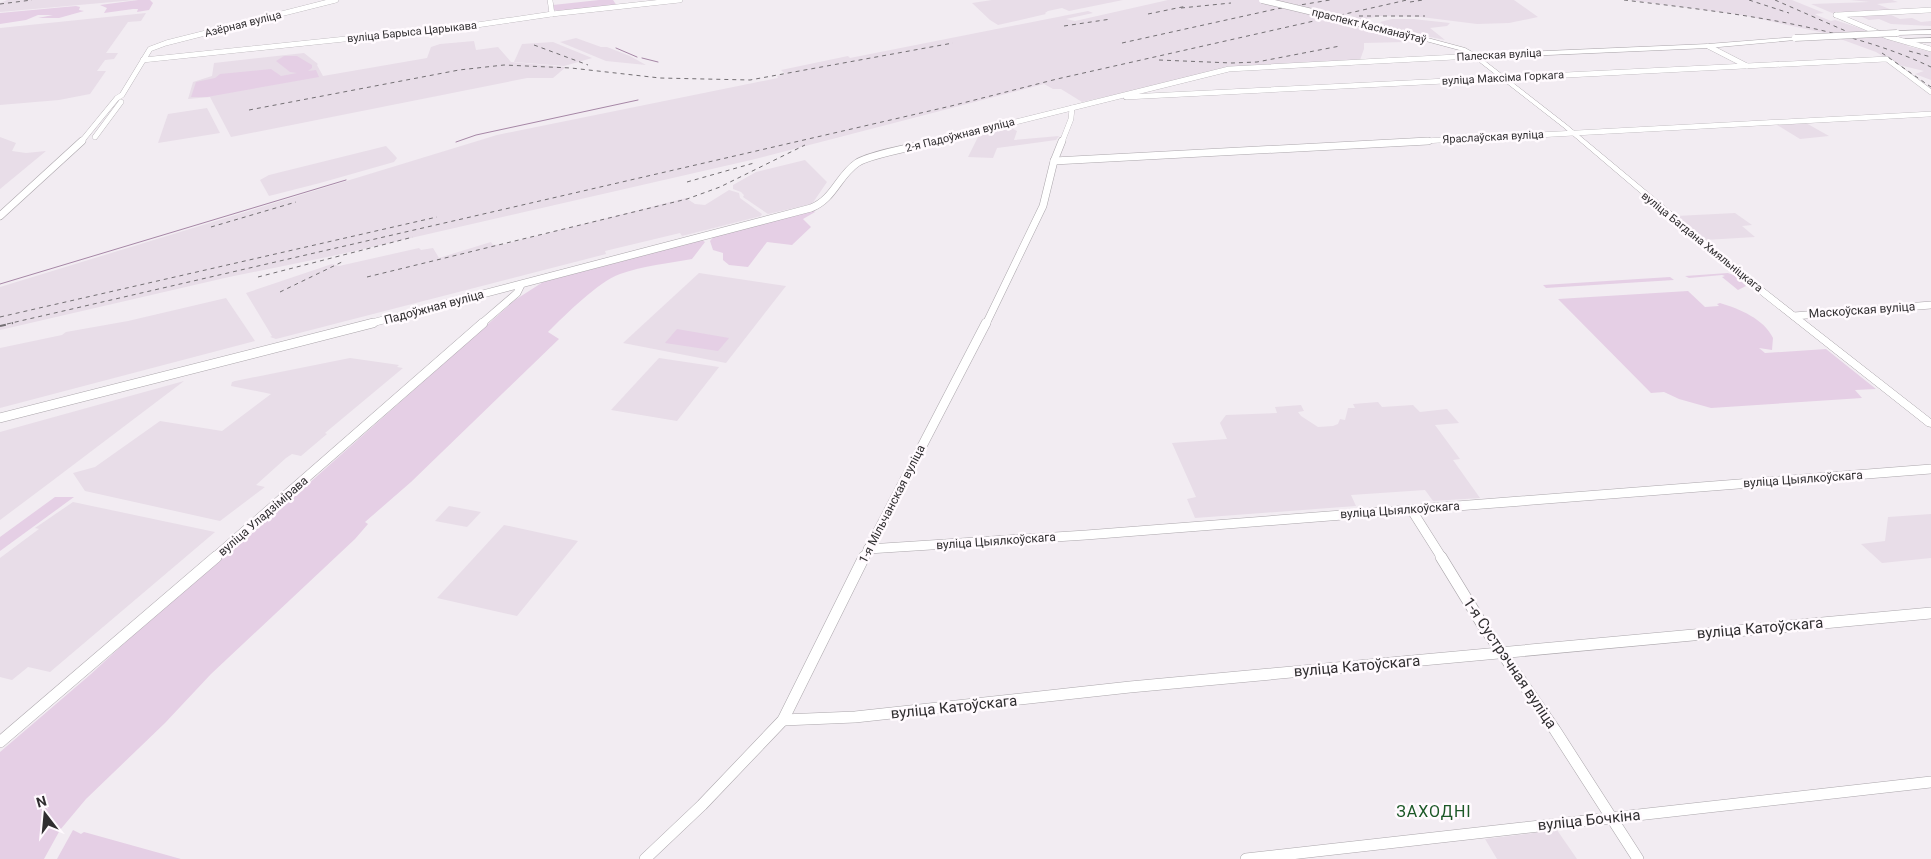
<svg xmlns="http://www.w3.org/2000/svg" width="1931" height="859" viewBox="0 0 1931 859" font-family="Roboto,sans-serif">
<rect width="100%" height="100%" fill="#f2ecf2"/>
<g fill="#e8dde8">
<path d="M7,0H135L0,12V3Z"/>
<path d="M992,0H1123L1069,11L1062,8L1048,11L1045,13L1046,14L998,25L990,20L972,3Z"/>
<path d="M1168,0H1514L1538,17L1509,23L1477,24L1421,17L1380,16L1360,20L1348,14L1330,20L1395,35L1405,42L1364,43V49L1360,60L1241,67L1082,102L1061,89H1053L1044,84L751,160L337,255L229,277L0,330V287L497,135L778,78L777,76L785,74L781,70L848,56L850,58L1088,11L1093,13L1066,19L1075,21Z"/>
<path d="M1629,0H1792L1824,13L1815,14L1821,17L1831,21L1835,20L1910,45L1907,46L1931,52V80L1915,74L1924,71L1895,64L1876,52L1824,33L1742,15Z"/>
<path d="M1850,0H1892L1898,2L1877,4L1892,10L1832,13L1811,4L1870,2Z"/>
<path d="M146,13L141,21L128,22L106,53H118L114,59L105,60L97,71H106L90,94L59,100L0,105V28Z"/>
<path d="M1889,14L1900,19L1912,18L1921,22L1931,21V26L1891,24L1879,19L1869,20L1860,16Z"/>
<path d="M1392,19H1413L1450,23L1447,26L1430,28L1445,40L1390,29L1380,22Z"/>
<path d="M576,38L601,47H607L630,56L646,65L606,61L560,42Z"/>
<path d="M474,41L476,50L498,47L511,62L566,67L553,78H527L231,137L210,97L188,99L193,82L212,76L214,63L304,53L318,64L317,65L323,76L427,58L431,47L440,44Z"/>
<path d="M553,42L592,58L564,66L514,62L522,44Z"/>
<path d="M207,108L220,133L158,143L168,114Z"/>
<path d="M1806,123L1829,136L1800,139L1777,125Z"/>
<path d="M1009,127L1017,131L1014,140L1059,136L1056,140L997,148L993,158L968,157L979,135Z"/>
<path d="M0,137L16,143L12,151L26,153L46,151L0,189Z"/>
<path d="M386,146L397,158L394,162L320,183L269,196L260,180L269,175Z"/>
<path d="M805,160L827,182L812,204L768,214L743,197L744,195L741,192L733,189V185L756,172Z"/>
<path d="M729,190L739,193L740,198L762,214L761,216L682,236L680,233L605,251L606,254L276,339L270,337L272,336L246,293L332,264L339,266L419,248L421,250L433,248L439,258L481,245L491,242L493,245L505,244L686,198L695,204L705,205Z"/>
<path d="M1735,213L1752,225L1742,226L1755,237L1705,240L1676,216Z"/>
<path d="M699,273L786,286L726,363L623,343Z"/>
<path d="M226,298L255,341L0,408V348L62,335L66,332L128,321Z"/>
<path d="M350,358L399,365L397,367L403,368L325,433L327,434L301,456L292,454L286,458L256,485L265,487L220,521L85,491L73,473L95,467L160,421L222,431L271,394L231,386L232,382L235,381Z"/>
<path d="M659,358L719,367L677,421L611,410Z"/>
<path d="M184,381L52,481L0,520V432Z"/>
<path d="M1378,402L1382,407L1413,405L1420,412L1447,409L1459,423L1435,425L1460,459L1453,460L1480,498L1433,501L1425,490L1351,495L1356,506L1195,518L1187,499L1196,497L1172,443L1227,439L1220,423L1226,415L1277,413L1275,407L1301,405L1304,411L1298,412L1301,416L1318,427L1333,426L1338,424L1340,419L1345,420L1348,408H1355L1353,404Z"/>
<path d="M73,502L215,532L50,672L28,667L12,680L0,677V558L39,529L35,528Z"/>
<path d="M449,506L481,512L467,527L435,521Z"/>
<path d="M1931,514V558L1882,563L1861,544L1885,541L1888,517Z"/>
<path d="M504,525L578,541L517,616L437,598Z"/>
<path d="M1557,830L1577,859H1497L1485,839Z"/>
</g>
<g fill="#e5cfe5">
<path d="M138,0H150L153,3L149,10L137,12L138,9H133L104,13L107,8L100,5Z"/>
<path d="M599,0H613L617,6L564,12L554,10L553,5Z"/>
<path d="M76,6L80,7L79,10L84,11L59,18H38L53,15H38L26,20L0,24V13Z"/>
<path d="M284,56H297L312,65V68L308,71L316,70L319,77L207,97H191L196,82L215,78L220,74L271,69L281,76L297,73L290,72L276,61Z"/>
<path d="M813,210L815,212L803,219L811,227L792,245L767,242L748,267L729,265L723,260V253L713,250L710,241L715,235Z"/>
<path d="M702,240L705,242L692,259C669,263 643,266 620,274C598,282 565,315 548,332L559,339L411,482L365,522L368,524L355,539L211,674L165,723L86,799L60,830L44,859H0V752L91,674L157,613L271,517L515,300L543,282Z"/>
<path d="M1728,273L1736,276L1746,286L1738,290L1722,277L1725,276L1722,275L1689,278L1685,276Z"/>
<path d="M1670,277L1674,280L1546,288L1543,285Z"/>
<path d="M1688,291L1705,307L1719,306L1717,304L1720,303C1740,309 1764,319 1773,338L1772,350L1759,348L1765,353L1826,349L1876,389L1855,390L1862,398L1711,408L1679,399L1664,392L1651,393L1558,299Z"/>
<path d="M677,329L729,338L718,351L665,343Z"/>
<path d="M55,497H74L0,551V537Z"/>
<path d="M73,830L81,834L84,832L181,859H57Z"/>
</g>
<g fill="none" stroke-linecap="round" stroke-linejoin="round">
<g stroke="#a687a6" stroke-width="1">
<path d="M616,48L637,57"/>
<path d="M642,58L658,62"/>
<path d="M456,142L476,135L638,100"/>
<path d="M0,284L346,180"/>
</g>
<defs>
<g id="secondary-far3">
<path d="M550,0L552,14"/>
<path d="M1836,15L1886,36L1931,49"/>
<path d="M1836,15L1931,10"/>
<path d="M1708,46L1747,66"/>
<path d="M143,60L470,26L552,14L680,0"/>
<path d="M1126,97L1887,59L1931,92"/>
<path d="M95,137L121,102"/>
<path d="M81,142L117,98L122,95L150,49L166,43L336,0"/>
<path d="M935,142L1229,69L1475,56"/>
<path d="M1062,142L1071,119L1072,108"/>
<path d="M1405,142L1931,114"/>
</g>
<g id="secondary-far2">
<path d="M1054,161L1428,141"/>
<path d="M0,216L82,141"/>
<path d="M1794,316L1931,305"/>
<path d="M368,324L811,208C834,199 838,176 857,163C870,154 922,145 940,141"/>
<path d="M481,324L517,293L521,285"/>
<path d="M986,324L1043,206L1054,161L1062,141"/>
</g>
<g id="secondary-far1">
<path d="M0,418L373,323"/>
<path d="M1411,509L1442,558"/>
<path d="M868,549L1086,535L1931,469"/>
<path d="M214,558L483,323"/>
<path d="M864,558L986,323"/>
</g>
<g id="secondary">
<path d="M1441,557L1482,624L1555,730L1638,859"/>
<path d="M783,720L855,717L1130,687L1931,613"/>
<path d="M0,742L216,557"/>
<path d="M645,859L702,805L783,720L864,557"/>
<path d="M1246,859L1931,782"/>
</g>
<g id="primary">
<path d="M1931,30V34L1897,35L1894,33L1897,31Z"/>
<path d="M1409,33L1465,48L1476,54L1708,44L1797,37V39L1795,40L1708,48L1481,58L1567,125L1757,283L1931,419V427L1927,426L1751,287L1563,127L1473,57L1468,54L1467,56L1456,58V56L1462,54L1463,51L1407,36V34Z"/>
<path d="M1931,38V42L1905,43L1902,41L1905,39Z"/>
</g>
</defs>
<use href="#secondary-far3" stroke="#aba6ab" stroke-width="5.5"/>
<use href="#secondary-far2" stroke="#aba6ab" stroke-width="8"/>
<use href="#secondary-far1" stroke="#aba6ab" stroke-width="10"/>
<use href="#secondary" stroke="#aba6ab" stroke-width="12"/>
<use href="#primary" stroke="#aba6ab" stroke-width="1"/>
<use href="#secondary-far3" stroke="#fff" stroke-width="5"/>
<use href="#secondary-far2" stroke="#fff" stroke-width="7"/>
<use href="#secondary-far1" stroke="#fff" stroke-width="9"/>
<use href="#secondary" stroke="#fff" stroke-width="11"/>
<use href="#primary" fill="#fff" fill-rule="evenodd"/>
<g stroke="#736f73" stroke-width="1" stroke-dasharray="4 4" stroke-linecap="butt">
<path d="M1624,0C1724,12 1840,24 1931,67"/>
<path d="M1749,0L1789,13"/>
<path d="M1775,0L1848,32"/>
<path d="M1410,2L1423,0"/>
<path d="M0,4L32,0"/>
<path d="M1181,8L1231,3"/>
<path d="M1148,14L1187,6"/>
<path d="M1359,16H1425"/>
<path d="M1064,26L1111,19"/>
<path d="M1122,43L1276,9L1330,0"/>
<path d="M534,45L588,65"/>
<path d="M1909,51L1931,57"/>
<path d="M1882,53L1931,87"/>
<path d="M1159,60L1232,63L1257,62L1340,46"/>
<path d="M249,110L459,70L504,65L571,68L660,78L750,80L953,43"/>
<path d="M687,182L754,163"/>
<path d="M211,227L296,202"/>
<path d="M258,277L413,237"/>
<path d="M367,277L687,199L720,187L805,145"/>
<path d="M280,292L344,261"/>
<path d="M0,317L437,217"/>
<path d="M7,324L951,106L1057,79L1407,0"/>
</g>
<path stroke="#736f73" stroke-width="2" stroke-dasharray="6 6" stroke-linecap="butt" d="M0,326L13,323"/>
<defs>
<g id="primary-bridge">
<path d="M1262,0L1409,35"/>
<path d="M1795,38L1897,33"/>
</g>
</defs>
<use href="#primary-bridge" stroke="#aba6ab" stroke-width="7" stroke-linecap="butt"/>
<use href="#primary-bridge" stroke="#fff" stroke-width="6"/>
</g>
<g text-anchor="middle" dominant-baseline="central" stroke-width="5" stroke-linejoin="round" paint-order="stroke">
<g font-size="11" fill="#302e30" stroke="#fffafe">
<text transform="translate(243 24) rotate(-14)">Азёрная вуліца</text>
<text transform="translate(1369 26) rotate(14)">праспект Касманаўтаў</text>
<text transform="translate(412 32) rotate(-6)">вуліца Барыса Царыкава</text>
<text transform="translate(1499 55) rotate(-3)">Палеская вуліца</text>
<text transform="translate(1503 78) rotate(-3)">вуліца Максіма Горкага</text>
<text transform="translate(960 135) rotate(-14)">2-я Падоўжная вуліца</text>
<text transform="translate(1493 137) rotate(-3)">Яраслаўская вуліца</text>
<text transform="translate(1702 242) rotate(39)">вуліца Багдана Хмяльніцкага</text>
</g>
<g font-size="12" fill="#302e30" stroke="#fffafe">
<text transform="translate(434 307) rotate(-15)">Падоўжная вуліца</text>
<text transform="translate(1862 310) rotate(-4)">Маскоўская вуліца</text>
<text transform="translate(1803 479) rotate(-4)">вуліца Цыялкоўскага</text>
<text transform="translate(892 504) rotate(-63)">1-я Мільчанская вуліца</text>
<text transform="translate(1400 510) rotate(-4)">вуліца Цыялкоўскага</text>
<text transform="translate(263 516) rotate(-41)">вуліца Уладзімірава</text>
<text transform="translate(996 541) rotate(-4)">вуліца Цыялкоўскага</text>
</g>
<g font-size="15" fill="#302e30" stroke="#fffafe">
<text transform="translate(1760 628) rotate(-5)">вуліца Катоўскага</text>
<text transform="translate(1510 663) rotate(56)">1-я Сустрэчная вуліца</text>
<text transform="translate(1357 666) rotate(-5)">вуліца Катоўскага</text>
<text transform="translate(954 707) rotate(-6)">вуліца Катоўскага</text>
<text transform="translate(1589 820) rotate(-6)">вуліца Бочкіна</text>
</g>
<g font-size="16" letter-spacing="1" fill="#1c5827" stroke="#fffafe">
<text x="1434" y="811">ЗАХОДНІ</text>
</g>
</g>
<g transform="translate(45 814) rotate(344)" stroke="#fffafe" stroke-width="4" paint-order="stroke">
<path d="M0-4L9 19L0 12L-9 19Z" fill="#302e30"/>
<text y="-8" font-size="14" font-weight="bold" text-anchor="middle" fill="#302e30">N</text>
</g>
</svg>
